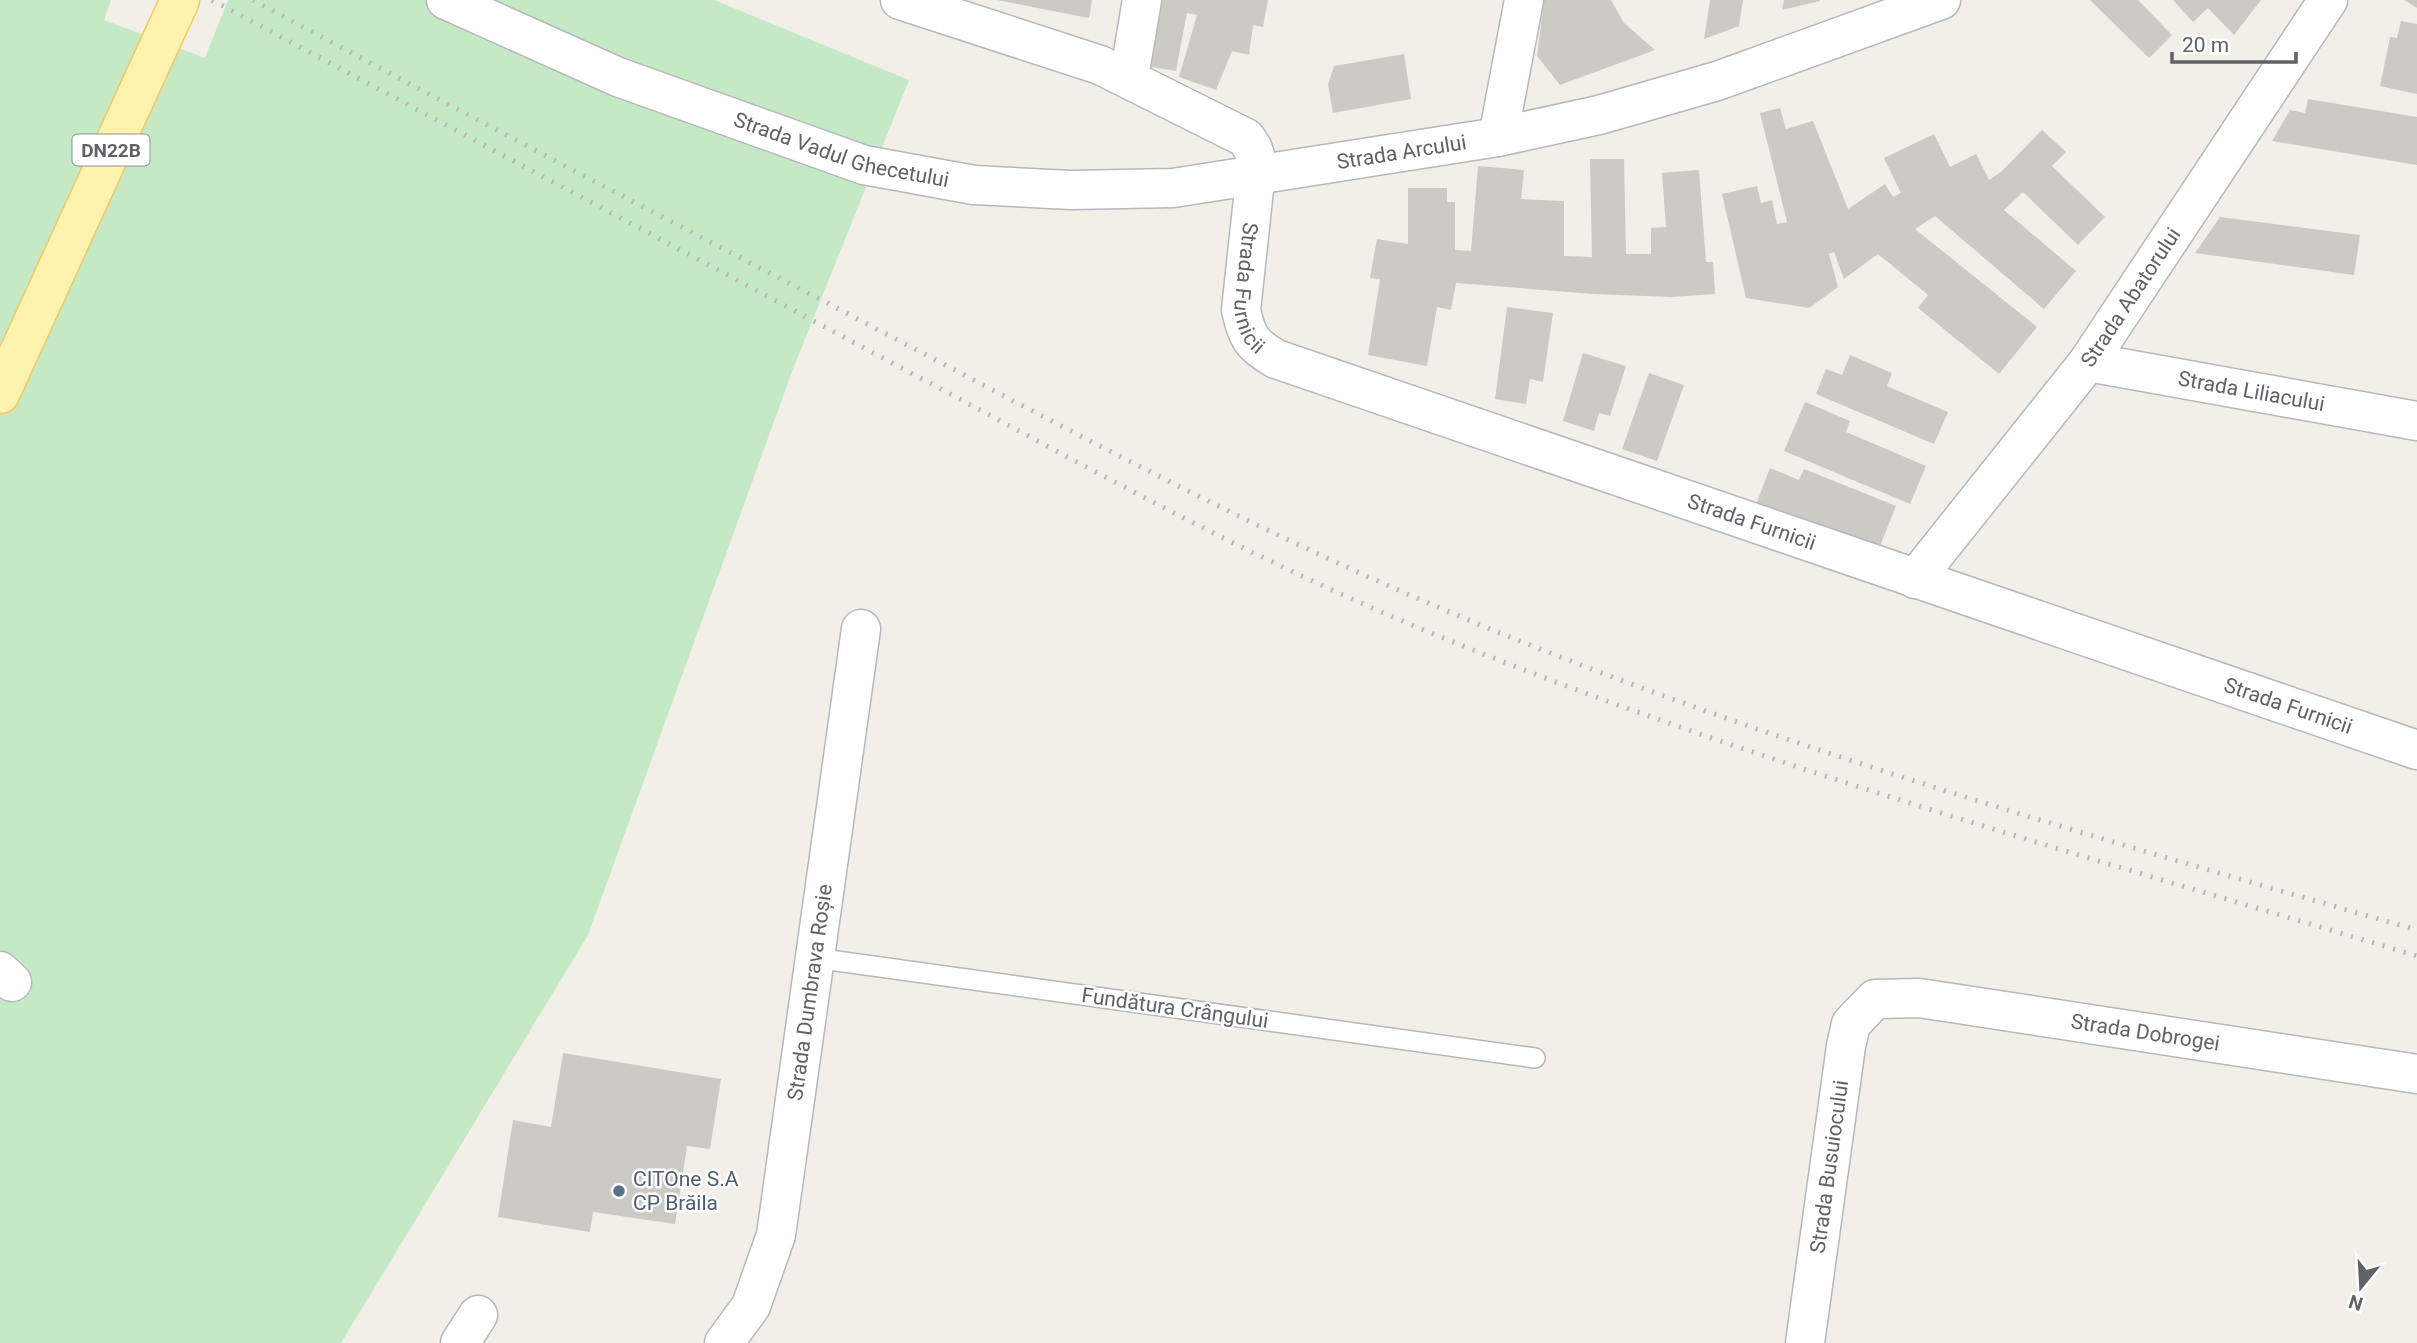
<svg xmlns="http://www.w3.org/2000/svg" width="2417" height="1343" viewBox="0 0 2417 1343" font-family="Roboto,sans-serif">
<rect width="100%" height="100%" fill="#f1efe8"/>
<path fill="#c5e8c5" d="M0,0H111L104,20L205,58L228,0H714L909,80L793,369L588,935L341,1343H0Z"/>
<g fill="#cccac5">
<path d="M997,0H1092L1089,18Z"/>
<path d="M1159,0H1268L1263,27L1253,25L1249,55L1232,51L1216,90L1179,77L1197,15L1187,13L1176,71L1146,66Z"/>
<path d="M1544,0H1611L1624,23L1655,50L1560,85L1537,56Z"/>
<path d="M1710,0H1743L1739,26L1704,39Z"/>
<path d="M1784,0H1820V1L1782,10Z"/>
<path d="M2090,0H2138L2172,35L2149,58Z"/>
<path d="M2173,0H2261L2234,35L2208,8L2193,22Z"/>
<path d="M2404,0H2417V8Z"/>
<path d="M2401,21L2417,24V94L2380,86L2390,37L2397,38Z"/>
<path d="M1404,54L1411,99L1333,113L1328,84L1334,66Z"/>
<path d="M2308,99L2417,117V165L2272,141L2290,110L2305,113Z"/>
<path d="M1780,108L1786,129L1813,121L1848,209L1885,184L1893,197L1901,193L1884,158L1934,134L1950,167L1976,154L1989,180L2001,172L2042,130L2066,152L2052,166L2105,217L2078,245L2023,192L2004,210L2076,271L2044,309L1935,216L1915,229L2037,327L1999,374L1918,308L1928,295L1878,254L1844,279L1834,252L1829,254L1838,287L1809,308L1746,298L1722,194L1757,186L1761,203L1772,200L1777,224L1787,222L1760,113Z"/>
<path d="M1590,159H1624L1626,254H1651V228L1666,227L1662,173L1699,170L1706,262H1713L1715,294L1671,297L1593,294L1456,283L1451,310L1437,307L1427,366L1368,355L1380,279L1370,278L1377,239L1408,244V188H1447V202H1455V250L1471,251L1478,166L1524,170L1521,199L1564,201V256L1592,257Z"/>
<path d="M2220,217L2360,235L2354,275L2195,253Z"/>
<path d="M1507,307L1553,313L1543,382L1530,379L1526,404L1495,399Z"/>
<path d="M1583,353L1626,366L1610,416L1599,413L1594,431L1563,421Z"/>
<path d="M1850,355L1892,373L1887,386L1948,412L1934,444L1816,394L1826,369L1842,375Z"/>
<path d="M1649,373L1684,385L1657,461L1622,449Z"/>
<path d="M1805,402L1850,421L1846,432L1926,466L1910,504L1784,451Z"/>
<path d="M1770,468L1799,480L1804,469L1896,506L1876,556L1755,507Z"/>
<path d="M563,1053L721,1079L710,1149L687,1146L675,1224L593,1212L590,1232L498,1217L513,1120L551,1127Z"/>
</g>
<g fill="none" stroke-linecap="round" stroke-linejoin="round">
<defs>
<path id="lane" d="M815,958L1535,1058"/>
<g id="street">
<path id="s1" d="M446,0L618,77L864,165L974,185L1071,190L1173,188L1498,137L1599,115L1717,81L1941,0"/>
<path id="s2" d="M900,0L1100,65L1246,138L1253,149L1257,162L1241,310C1247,338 1252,345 1276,359L2417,750"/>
<path d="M1129,77L1142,0"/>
<path d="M1498,137L1524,0"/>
<path id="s3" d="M2088,362L2417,421"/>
<path id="s4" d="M1915,579L2088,362L2328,0"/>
<path d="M460,1343L478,1315"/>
<path id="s5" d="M724,1343L751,1306L776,1235L861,629"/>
<path id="s6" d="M1805,1343L1846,1046L1851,1024L1875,999L1919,998L2417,1074"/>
</g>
<path id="secondary" d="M0,971L12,982"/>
<path id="primary" d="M0,394L180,0"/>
</defs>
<use href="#lane" stroke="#b5b8bc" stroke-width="22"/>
<use href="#street" stroke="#b5b8bc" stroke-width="41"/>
<use href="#secondary" stroke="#b6babf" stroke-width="41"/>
<use href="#primary" stroke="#f2c960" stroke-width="41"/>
<use href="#lane" stroke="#fff" stroke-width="19"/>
<use href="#street" stroke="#fff" stroke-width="38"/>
<use href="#secondary" stroke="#fff" stroke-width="38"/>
<use href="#primary" stroke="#fff2af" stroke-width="38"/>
<g stroke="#b6b7b8" stroke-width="5" stroke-dasharray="2 9" stroke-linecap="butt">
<path d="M212,0C440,122 668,243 896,365C1060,452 1222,544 1393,617C1724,757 2073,852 2417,956"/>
<path d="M253,0C466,115 680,226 894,338C1069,430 1243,524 1426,602C1745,739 2083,834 2417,930"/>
</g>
</g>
<circle fill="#5c6f8a" stroke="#fff" stroke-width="2.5" cx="619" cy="1191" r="7"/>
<g text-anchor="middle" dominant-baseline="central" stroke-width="5" stroke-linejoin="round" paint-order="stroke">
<rect fill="#fff" stroke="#8f9295" stroke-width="2" x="72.5" y="134.5" width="77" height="31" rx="5"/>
<g font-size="19" font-weight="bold" fill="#5f6368">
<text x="111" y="150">DN22B</text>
</g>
<g font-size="21" fill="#5f6368" stroke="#fff">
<text stroke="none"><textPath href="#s1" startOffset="424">Strada Vadul Ghecetului</textPath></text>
<text stroke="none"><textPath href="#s1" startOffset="992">Strada Arcului</textPath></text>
<text stroke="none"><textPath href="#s2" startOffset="528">Strada Furnicii</textPath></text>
<text stroke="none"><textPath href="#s4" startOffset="355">Strada Abatorului</textPath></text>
<text stroke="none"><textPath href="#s3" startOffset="166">Strada Liliacului</textPath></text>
<text stroke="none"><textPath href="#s2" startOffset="1115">Strada Furnicii</textPath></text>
<text stroke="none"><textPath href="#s2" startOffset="1682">Strada Furnicii</textPath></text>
<text stroke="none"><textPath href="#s5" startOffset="366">Strada Dumbrava Roșie</textPath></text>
<text transform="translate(1175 1008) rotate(8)">Fundătura Crângului</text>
<text stroke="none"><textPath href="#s6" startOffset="630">Strada Dobrogei</textPath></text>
<text stroke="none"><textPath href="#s6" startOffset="178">Strada Busuiocului</textPath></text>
</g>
<g font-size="21" fill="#4e5e75" stroke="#fff" text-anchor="start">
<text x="633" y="1179">CITOne S.A<tspan x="633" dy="24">CP Brăila</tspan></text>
</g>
</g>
<g transform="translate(2361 1287) rotate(198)" stroke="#ffffff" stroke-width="5" paint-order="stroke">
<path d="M0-5L12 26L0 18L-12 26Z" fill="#5f6368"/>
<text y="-10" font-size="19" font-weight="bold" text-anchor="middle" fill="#5f6368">N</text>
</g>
<path d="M2172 52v10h124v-10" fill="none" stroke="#5f6368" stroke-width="3.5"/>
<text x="2182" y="52" font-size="21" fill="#5f6368" stroke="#ffffff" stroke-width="5" paint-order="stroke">20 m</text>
</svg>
